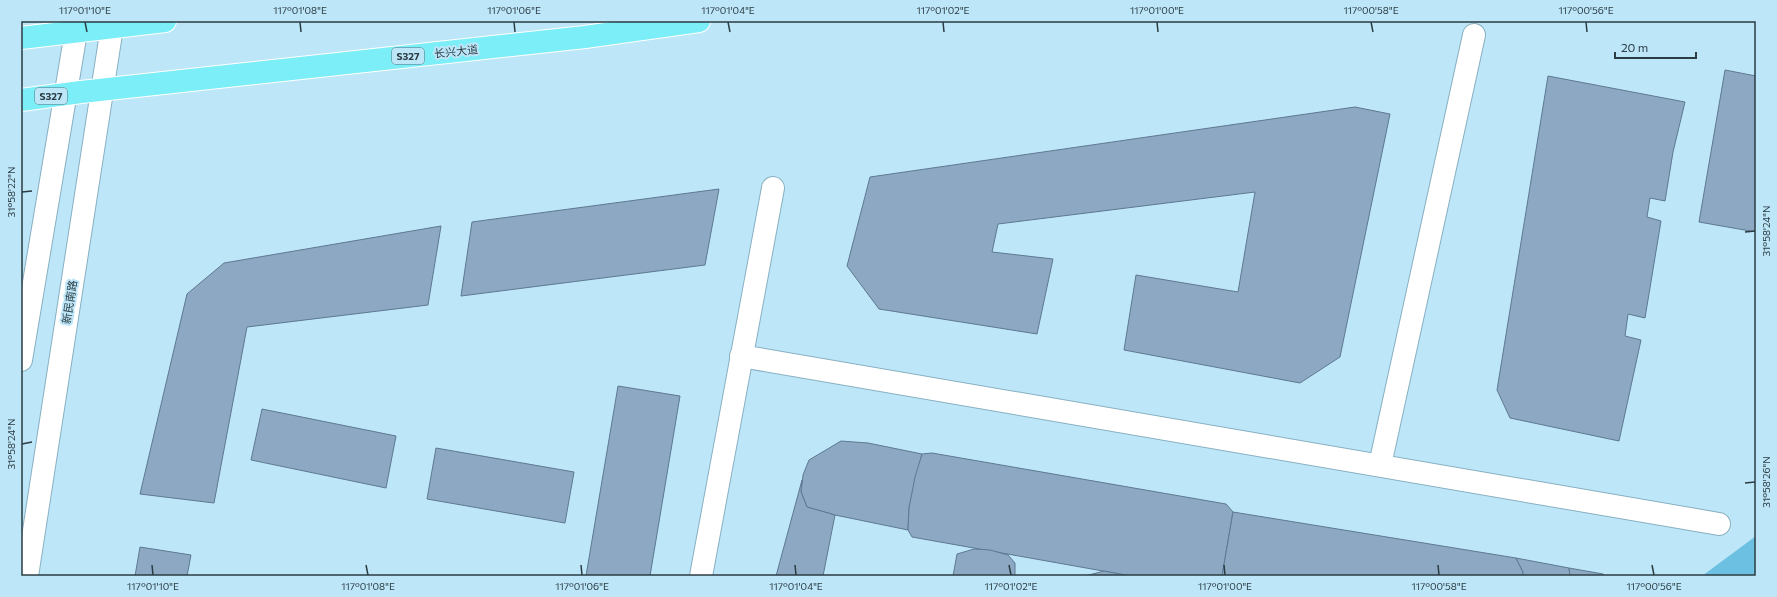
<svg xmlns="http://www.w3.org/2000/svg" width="1777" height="597" viewBox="0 0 1777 597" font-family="Commissioner,'Noto Sans SC',sans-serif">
<rect width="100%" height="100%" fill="#bde6f8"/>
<path fill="#6cc1e2" d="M1756,536V576H1702Z"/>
<g fill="#8ca8c2" stroke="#5e7992">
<path d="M1725,70L1756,76V232L1699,222Z"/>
<path d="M1548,76L1685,102L1673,152L1665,201L1650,198L1647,217L1661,221L1645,318L1628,314L1625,336L1641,340L1619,441L1510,418L1497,390Z"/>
<path d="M1355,107L1390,114L1340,357L1300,383L1124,350L1136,275L1238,292L1255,192L998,224L992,252L1053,259L1037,334L879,309L847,266L870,177Z"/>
<path d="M719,189L705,265L461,296L472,222Z"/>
<path d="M441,226L428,305L247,327L214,503L140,494L187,294L224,263Z"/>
<path d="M618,386L680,396L650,576H586Z"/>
<path d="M262,409L396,436L386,488L251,460Z"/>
<path d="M841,441L868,443L922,454L909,508L908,530L835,515L807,507L801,492L803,475L809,460Z"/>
<path d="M436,448L574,472L565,523L427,499Z"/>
<path d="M932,453L1226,504L1233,512L1222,576H1131L912,537L908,530L909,508L915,477L922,454Z"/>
<path d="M802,480L801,492L807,507L835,515L823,576H776Z"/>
<path d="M1233,512L1516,558L1523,572V576H1222Z"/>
<path d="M140,547L191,555L187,576H135Z"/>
<path d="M974,549L990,550L1008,555L1015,563V576H953L957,554Z"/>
<path d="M1516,558L1569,568L1570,576H1523V572Z"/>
<path d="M1569,568L1603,574L1605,576H1570Z"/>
<path d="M1104,571L1120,574L1128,576H1085Z"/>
</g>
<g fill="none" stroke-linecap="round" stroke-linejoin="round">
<defs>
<g id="minor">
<path d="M741,356L1719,524"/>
<path d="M1380,465L1474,35"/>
<path d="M701,576L773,188"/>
</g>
<g id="tertiary">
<path d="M21,360L76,32"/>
<path d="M27,576L112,27"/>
</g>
<g id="primary">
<path d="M21,38L165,21"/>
<path d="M21,100L81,92L585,37L699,21"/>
</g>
</defs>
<use href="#minor" stroke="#88b0c1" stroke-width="24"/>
<use href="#tertiary" stroke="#88b0c1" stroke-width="24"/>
<use href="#primary" stroke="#fff" stroke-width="24"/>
<use href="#minor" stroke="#fff" stroke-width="22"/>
<use href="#tertiary" stroke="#fff" stroke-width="22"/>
<use href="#primary" stroke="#7ceef8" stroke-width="22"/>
</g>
<path fill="none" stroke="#2b3c43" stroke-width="1.5" d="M85,22L87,32M300,22L301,32M514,22L515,32M728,22L730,32M943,22L944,32M1157,22L1158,32M1371,22L1373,32M1586,22L1587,32M22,192L32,191M1745,232L1755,231M22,444L32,442M1745,483L1755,482M152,565L153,575M366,565L368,575M581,565L582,575M795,565L796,575M1009,565L1011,575M1224,565L1225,575M1438,565L1439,575M1652,565L1654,575"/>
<g text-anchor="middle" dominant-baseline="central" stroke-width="4" stroke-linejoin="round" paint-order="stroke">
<g fill="#bde6f8" stroke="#576f79" stroke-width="1">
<rect x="392" y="48" width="32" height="16" rx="3"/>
<rect x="35" y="88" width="32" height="16" rx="3"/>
</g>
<g font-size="10" font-weight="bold" fill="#2b3c43">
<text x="408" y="56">S327</text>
<text x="51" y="96">S327</text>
</g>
<g font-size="11" fill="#2b3c43" stroke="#bde6f8">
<text transform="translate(456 51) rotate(-6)">长兴大道</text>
<text transform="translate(69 302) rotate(-81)">新民南路</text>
</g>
</g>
<rect width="1777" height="597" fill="none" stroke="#bde6f8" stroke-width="44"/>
<path d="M1615 52v6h81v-6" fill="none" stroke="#2b3c43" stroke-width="2"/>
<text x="1621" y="52" font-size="12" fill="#2b3c43" stroke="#bde6f8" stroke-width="3" paint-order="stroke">20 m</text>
<rect x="22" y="22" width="1733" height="553" fill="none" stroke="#2b3c43" stroke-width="1.5"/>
<g font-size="10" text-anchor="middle" fill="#2b3c43">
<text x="85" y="14">117°01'10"E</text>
<text x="300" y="14">117°01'08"E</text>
<text x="514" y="14">117°01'06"E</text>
<text x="728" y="14">117°01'04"E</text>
<text x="943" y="14">117°01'02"E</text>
<text x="1157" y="14">117°01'00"E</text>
<text x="1371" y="14">117°00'58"E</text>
<text x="1586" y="14">117°00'56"E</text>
<text transform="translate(11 192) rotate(-90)" y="4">31°58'22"N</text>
<text transform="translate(1766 231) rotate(-90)" y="4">31°58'24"N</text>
<text transform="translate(11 444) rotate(-90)" y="4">31°58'24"N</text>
<text transform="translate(1766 482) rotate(-90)" y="4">31°58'26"N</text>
<text x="153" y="590">117°01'10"E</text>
<text x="368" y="590">117°01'08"E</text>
<text x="582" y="590">117°01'06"E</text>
<text x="796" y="590">117°01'04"E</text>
<text x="1011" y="590">117°01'02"E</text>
<text x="1225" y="590">117°01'00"E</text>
<text x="1439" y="590">117°00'58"E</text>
<text x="1654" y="590">117°00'56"E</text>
</g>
</svg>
